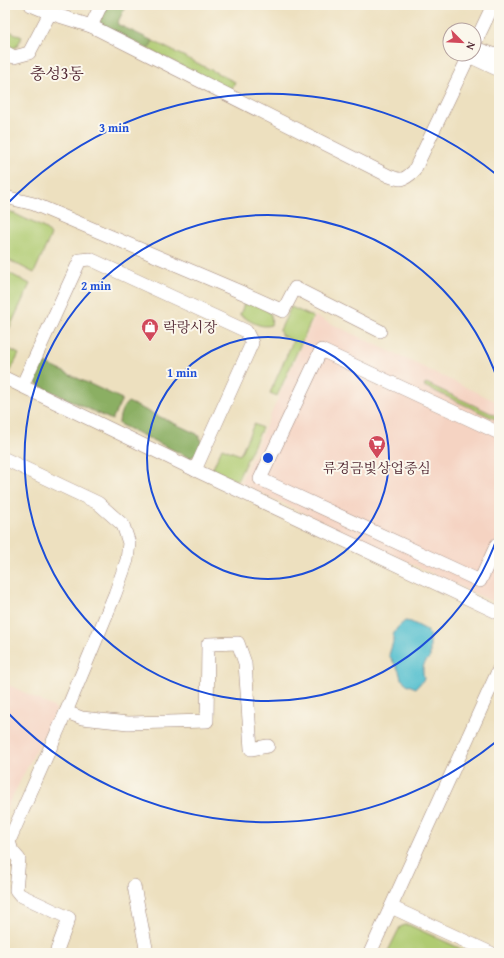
<svg xmlns="http://www.w3.org/2000/svg" width="504" height="958" viewBox="0 0 504 958" font-family="'Gentium Book Plus','Noto Serif KR',serif">
<rect width="100%" height="100%" fill="#fbf7ec"/>
<filter id="ink" filterUnits="userSpaceOnUse"><feTurbulence type="fractalNoise" baseFrequency=".025" numOctaves="2"/><feDisplacementMap in="SourceGraphic" scale="8" xChannelSelector="R" yChannelSelector="G"/><feConvolveMatrix kernelMatrix="1 2 1 2 8 2 1 2 1" color-interpolation-filters="sRGB"/></filter>
<filter id="wash" filterUnits="userSpaceOnUse"><feTurbulence type="fractalNoise" baseFrequency=".012" numOctaves="4" result="noise"/><feDisplacementMap in="SourceGraphic" scale="16" xChannelSelector="R" yChannelSelector="G"/><feGaussianBlur stdDeviation="0.9" result="paint"/><feColorMatrix in="noise" values="0 0 0 0 0 0 0 0 0 0 0 0 0 0 0 0 0 1.4 0 .05"/><feComposite in="paint" operator="in"/></filter>
<g filter="url(#wash)">
<rect width="100%" height="100%" fill="#ede0bf"/>
<g fill="#f5d3c2">
<path d="M315,316L499,403V605L240,483Z"/>
<path d="M5,683L57,709L5,811Z"/>
</g>
<g fill="#afcb71" stroke="#7c754e">
<path d="M5,29L22,37L17,46L14,48L5,44Z"/>
<path d="M153,41L235,82L231,90L148,49Z"/>
<path d="M7,210L46,229L51,235L34,273L5,258V211Z"/>
<path d="M5,271L30,284L9,329L5,327Z"/>
<path d="M247,299C259,305 275,309 271,325C260,329 249,320 240,315L245,301Z"/>
<path d="M291,307L313,317L277,396L270,393L293,341L281,335L280,330Z"/>
<path d="M5,347L19,354L10,372L5,370Z"/>
<path d="M426,383L499,417V421L424,386Z"/>
<path d="M254,424L262,428L237,481L212,470L222,448L240,455Z"/>
<path d="M405,925H409L470,953H387L400,927Z"/>
</g>
<g fill="#8baf63" stroke="#6a6747">
<path d="M107,5H126L117,24L153,41L148,49L101,24L100,21Z"/>
<path d="M41,363L47,364L122,399L112,420L38,385L34,380C34,372 35,368 41,363Z"/>
<path d="M128,402L197,434L202,441L197,454L190,458L119,424C119,416 122,407 128,402Z"/>
</g>
<path fill="#54c0cf" stroke="#4f707d" d="M405,621L411,622L427,630L430,637V657C422,665 422,668 424,679L416,688L408,685L401,679L399,671L389,655L393,642V635L397,628Z"/>
</g>
<g filter="url(#ink)">
<g fill="none" stroke-linecap="round" stroke-linejoin="round">
<defs>
<g id="minor">
<path d="M31,5L50,13"/>
<path d="M91,26L389,176C402,181 404,180 414,171L470,54"/>
<path d="M474,45L493,5"/>
<path d="M474,48L499,56"/>
<path d="M5,52L14,57L29,53L50,13L91,26L101,5"/>
<path d="M469,56L499,70"/>
<path d="M5,197L34,204L243,293L283,311L295,288L380,331"/>
<path d="M5,378L195,470L499,613"/>
<path d="M22,386L80,260L90,259L246,331L252,343L195,470"/>
<path d="M499,433L321,350L260,479L480,581L497,544L499,545"/>
<path d="M5,459L98,503L123,525L129,543L127,560L115,594L66,712L9,841L12,851L19,859L16,890L20,895L69,918L56,953"/>
<path d="M66,712L82,718L128,723L207,721L208,644L238,643L245,663L251,749L268,746"/>
<path d="M134,886L147,953"/>
<path d="M391,907L491,953"/>
<path d="M370,953L499,669"/>
</g>
</defs>
<use href="#minor" stroke="#9c8075" stroke-width="14"/>
<use href="#minor" stroke="#fff" stroke-width="13"/>
</g>
</g>
<g fill="none" stroke="#1d4ed8" stroke-width="2">
<circle cx="268" cy="458" r="121"/>
<path d="M498 535A243 243 0 1 1 498 381"/>
<path d="M497 741A364 364 0 0 1 6 711M6 205A364 364 0 0 1 497 175"/>
</g>
<defs>
<symbol id="shop-pin" viewBox="-11 -11 22 30"><path d="M0 17L-7.5 6A9.5 9.5 0 1 1 7.5 6Z" fill="#d1495b" stroke="#fbf7ec"/><path d="M-5-2.5h2.3a2.7 3.5 0 0 1 5.4 0H5L5.5 6h-11ZM-1.5-2.5h3a1.5 2.3 0 0 0-3 0Z" fill="#fff"/></symbol>
<symbol id="supermarket-pin" viewBox="-11 -11 22 30"><path d="M0 17L-7.5 6A9.5 9.5 0 1 1 7.5 6Z" fill="#d1495b" stroke="#fbf7ec"/><path d="M-6-5.5h2.5l.6 2H6L4.5 2H-2.5L-4.4-4H-6ZM-1.5 3.2a1.3 1.3 0 1 0 .1 0ZM3 3.2a1.3 1.3 0 1 0 .1 0Z" fill="#fff"/></symbol>
</defs>
<g fill-rule="evenodd">
<use href="#shop-pin" x="140" y="317" width="20" height="27"/>
<use href="#supermarket-pin" x="367" y="434" width="20" height="27"/>
</g>
<g text-anchor="middle" dominant-baseline="central" stroke-width="4" stroke-linejoin="round" paint-order="stroke">
<g font-size="14" fill="#4a1f2b" stroke="#fbf7ec" text-anchor="start">
<text x="163" y="327">락랑시장</text>
<text x="377" y="468" text-anchor="middle">류경금빛상업중심</text>
</g>
<g font-size="16" fill="#4a1f2b" stroke="#fbf7ec">
<text x="57" y="73">충성3동</text>
</g>
</g>
<circle cx="268" cy="458" r="6" fill="#1d4ed8" stroke="#fbf7ec" stroke-width="2"/>
<g font-size="12" text-anchor="middle" font-weight="bold" fill="#1d4ed8" stroke="#fbf7ec" stroke-width="4" stroke-linejoin="round" paint-order="stroke">
<text x="114" y="132">3 min</text>
<text x="96" y="290">2 min</text>
<text x="182" y="377">1 min</text>
</g>
<rect width="504" height="958" fill="none" stroke="#fbf7ec" stroke-width="20"/>
<g transform="translate(462 42) rotate(114)"><circle r="19" fill="#fbf7ec" stroke="#b4a19f"/>
<path d="M0-3L7 15L0 10L-7 15Z" fill="#d1495b"/>
<text y="-6" font-size="11" font-weight="bold" text-anchor="middle" fill="#4a1f2b">N</text>
</g>
</svg>
